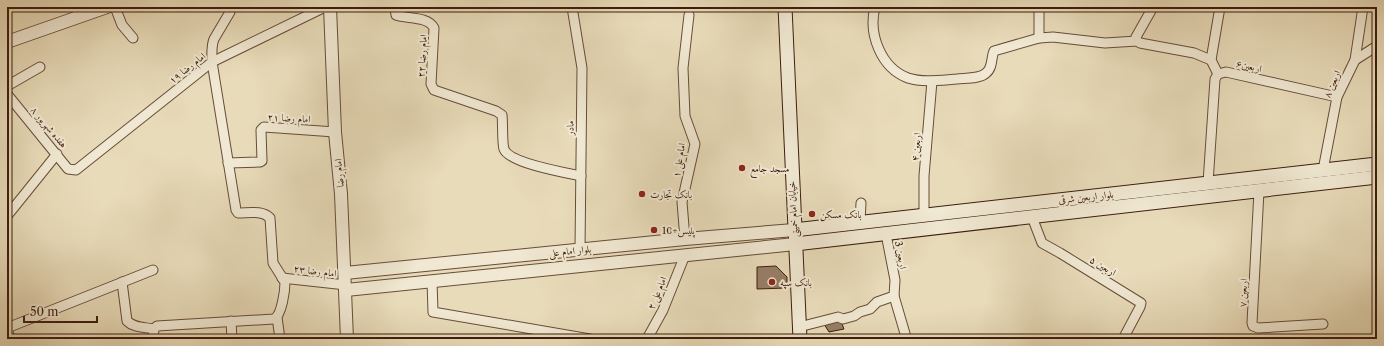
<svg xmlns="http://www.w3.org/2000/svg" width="1384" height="346" viewBox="0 0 1384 346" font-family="'Libre Caslon Text',Amiri,serif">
<rect width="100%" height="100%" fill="#e8dbb9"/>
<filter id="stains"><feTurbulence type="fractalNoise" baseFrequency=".005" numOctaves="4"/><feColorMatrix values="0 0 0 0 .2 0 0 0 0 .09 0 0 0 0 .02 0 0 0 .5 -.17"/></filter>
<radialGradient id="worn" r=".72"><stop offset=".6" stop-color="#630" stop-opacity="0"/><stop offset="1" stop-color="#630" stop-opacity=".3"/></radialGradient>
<g fill="#967f67" stroke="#3d1c0e">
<path d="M776,266L787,277V288L757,289V267Z"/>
<path d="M840,319L844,329L829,332L824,324Z"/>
</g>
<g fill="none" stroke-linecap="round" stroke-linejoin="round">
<defs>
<g id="minor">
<path d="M75,7L81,16"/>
<path d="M115,7L122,25L133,38"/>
<path d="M395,7L396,15C407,19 428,16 434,28L431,84L434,90L496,111L502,115C503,123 502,143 504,149C509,163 566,173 581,176"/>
<path d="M572,7L582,68L580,250"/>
<path d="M875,7C868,34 881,68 908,78C923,83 942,80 957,79C965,78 980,79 986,73C993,68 991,57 994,51L1039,38L1053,37L1105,43L1137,41L1140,43L1194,53L1211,60"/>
<path d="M1039,38V7"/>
<path d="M1137,41L1136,37L1153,7"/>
<path d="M1355,60L1377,46"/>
<path d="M1218,74L1211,60L1220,7"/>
<path d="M7,86L40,67"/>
<path d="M7,94L68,169L76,170L212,62L325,7"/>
<path d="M228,163L260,162L262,161L261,130L264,127L335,132"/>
<path d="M1323,170L1337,97L1355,60L1363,7"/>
<path d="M1208,183L1215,79L1218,74L1226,72L1337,97"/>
<path d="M1259,191L1252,323L1253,326L1258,328L1323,324"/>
<path d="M924,215V176L932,81"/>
<path d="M7,216L57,154"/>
<path d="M1032,217L1042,243L1060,253L1141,303L1140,307L1123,339"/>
<path d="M860,222L861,203"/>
<path d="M685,239L682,202L695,144L685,116L683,68L689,15"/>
<path d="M282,278L346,285"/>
<path d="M432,281L433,312L590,339"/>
<path d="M122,282L127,321C134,328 144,327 154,329"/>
<path d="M894,296L906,337L909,339"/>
<path d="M277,317L280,339"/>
<path d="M231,321L232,339"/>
<path d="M799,327L838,317L843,319L854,316L860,312L870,309L877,302L894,296L895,280L886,234"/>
<path d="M7,328L153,270"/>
<path d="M7,328L10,339"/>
<path d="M153,339L154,329L157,326L274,319C282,315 285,290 285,282L273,263L270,218C262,210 249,213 238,213L236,210L212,62C212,54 211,46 214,39L230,12"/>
<path d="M647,339L663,310L685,255"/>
</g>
<g id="tertiary">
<path d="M330,7L335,132L341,194L347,339"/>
<path d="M7,42L107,7"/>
<path d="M345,273L685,239L794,230"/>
<path d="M346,290L795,244"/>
</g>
<g id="secondary">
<path d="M785,7L800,339"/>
<path d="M794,230L1377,164"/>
<path d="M795,244L1377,177"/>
</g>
</defs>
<use href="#minor" stroke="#684c39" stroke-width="11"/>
<use href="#tertiary" stroke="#684c39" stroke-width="14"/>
<use href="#secondary" stroke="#3d1c0e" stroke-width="15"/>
<use href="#minor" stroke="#f0e8d2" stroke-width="9"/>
<use href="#tertiary" stroke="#f0e8d2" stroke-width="12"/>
<use href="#secondary" stroke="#f0e8d2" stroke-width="13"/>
</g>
<g fill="#8f2418" stroke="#f0e8d2" stroke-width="1.5">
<circle cx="742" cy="168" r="4"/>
<circle cx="642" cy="194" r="4"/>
<circle cx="812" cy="214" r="4"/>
<circle cx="654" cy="230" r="4"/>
<circle cx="772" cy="282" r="4"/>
</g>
<g text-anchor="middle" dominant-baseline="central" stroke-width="4" stroke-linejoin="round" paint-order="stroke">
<g font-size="10" fill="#3d1c0e" stroke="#f0e8d2">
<text transform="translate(422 56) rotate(-86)">امام رضا ۲۲</text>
<text transform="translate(1249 66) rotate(13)">اربعین۶</text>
<text transform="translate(187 68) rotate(-38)">امام رضا ۱۹</text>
<text transform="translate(1332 84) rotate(-67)">اربعین ۸</text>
<text transform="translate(289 118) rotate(3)">امام رضا ۲۱</text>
<text transform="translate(49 127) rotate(50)">هفده شهریور ۸</text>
<text transform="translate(570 128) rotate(-89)">مادر</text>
<text transform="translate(916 147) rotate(-85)">اربعین ۴</text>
<text transform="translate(679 160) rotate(-80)">امام علی ۱</text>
<text transform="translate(339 173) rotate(-95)">امام رضا</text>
<text transform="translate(1086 197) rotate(-6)">بلوار اربعین شرقی</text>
<text transform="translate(793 209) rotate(-93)">خیابان امام خمینی</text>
<text transform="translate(570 251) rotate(-6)">بلوار امام علی</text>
<text transform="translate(901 255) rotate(79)">اربعین 3</text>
<text transform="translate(1103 266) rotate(31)">اربعین ۵</text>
<text transform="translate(315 271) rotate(7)">امام رضا ۲۳</text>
<text transform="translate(657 293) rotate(-67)">امام علی ۲</text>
<text transform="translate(1243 293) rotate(-87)">اربعین ۷</text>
</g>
<g font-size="10" fill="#3d1c0e" stroke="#f0e8d2" text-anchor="start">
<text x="750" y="168">مسجد جامع</text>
<text x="650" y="194">بانک تجارت</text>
<text x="820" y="214">بانک مسکن</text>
<text x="662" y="230">پلیس+10</text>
<text x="780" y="282">بانک سپه</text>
</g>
</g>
<rect width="1384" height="346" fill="none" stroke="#e8dbb9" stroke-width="24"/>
<rect x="8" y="8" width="1368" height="330" fill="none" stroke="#3d1c0e" stroke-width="2"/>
<rect x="12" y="12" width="1360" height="322" fill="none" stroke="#3d1c0e"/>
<path d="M24 316v6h73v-6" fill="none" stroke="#3d1c0e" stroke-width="2"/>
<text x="30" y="316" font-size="12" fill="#3d1c0e" stroke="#f0e8d2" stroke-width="3" paint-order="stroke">50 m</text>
<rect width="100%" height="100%" filter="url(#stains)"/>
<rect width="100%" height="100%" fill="url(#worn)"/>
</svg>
